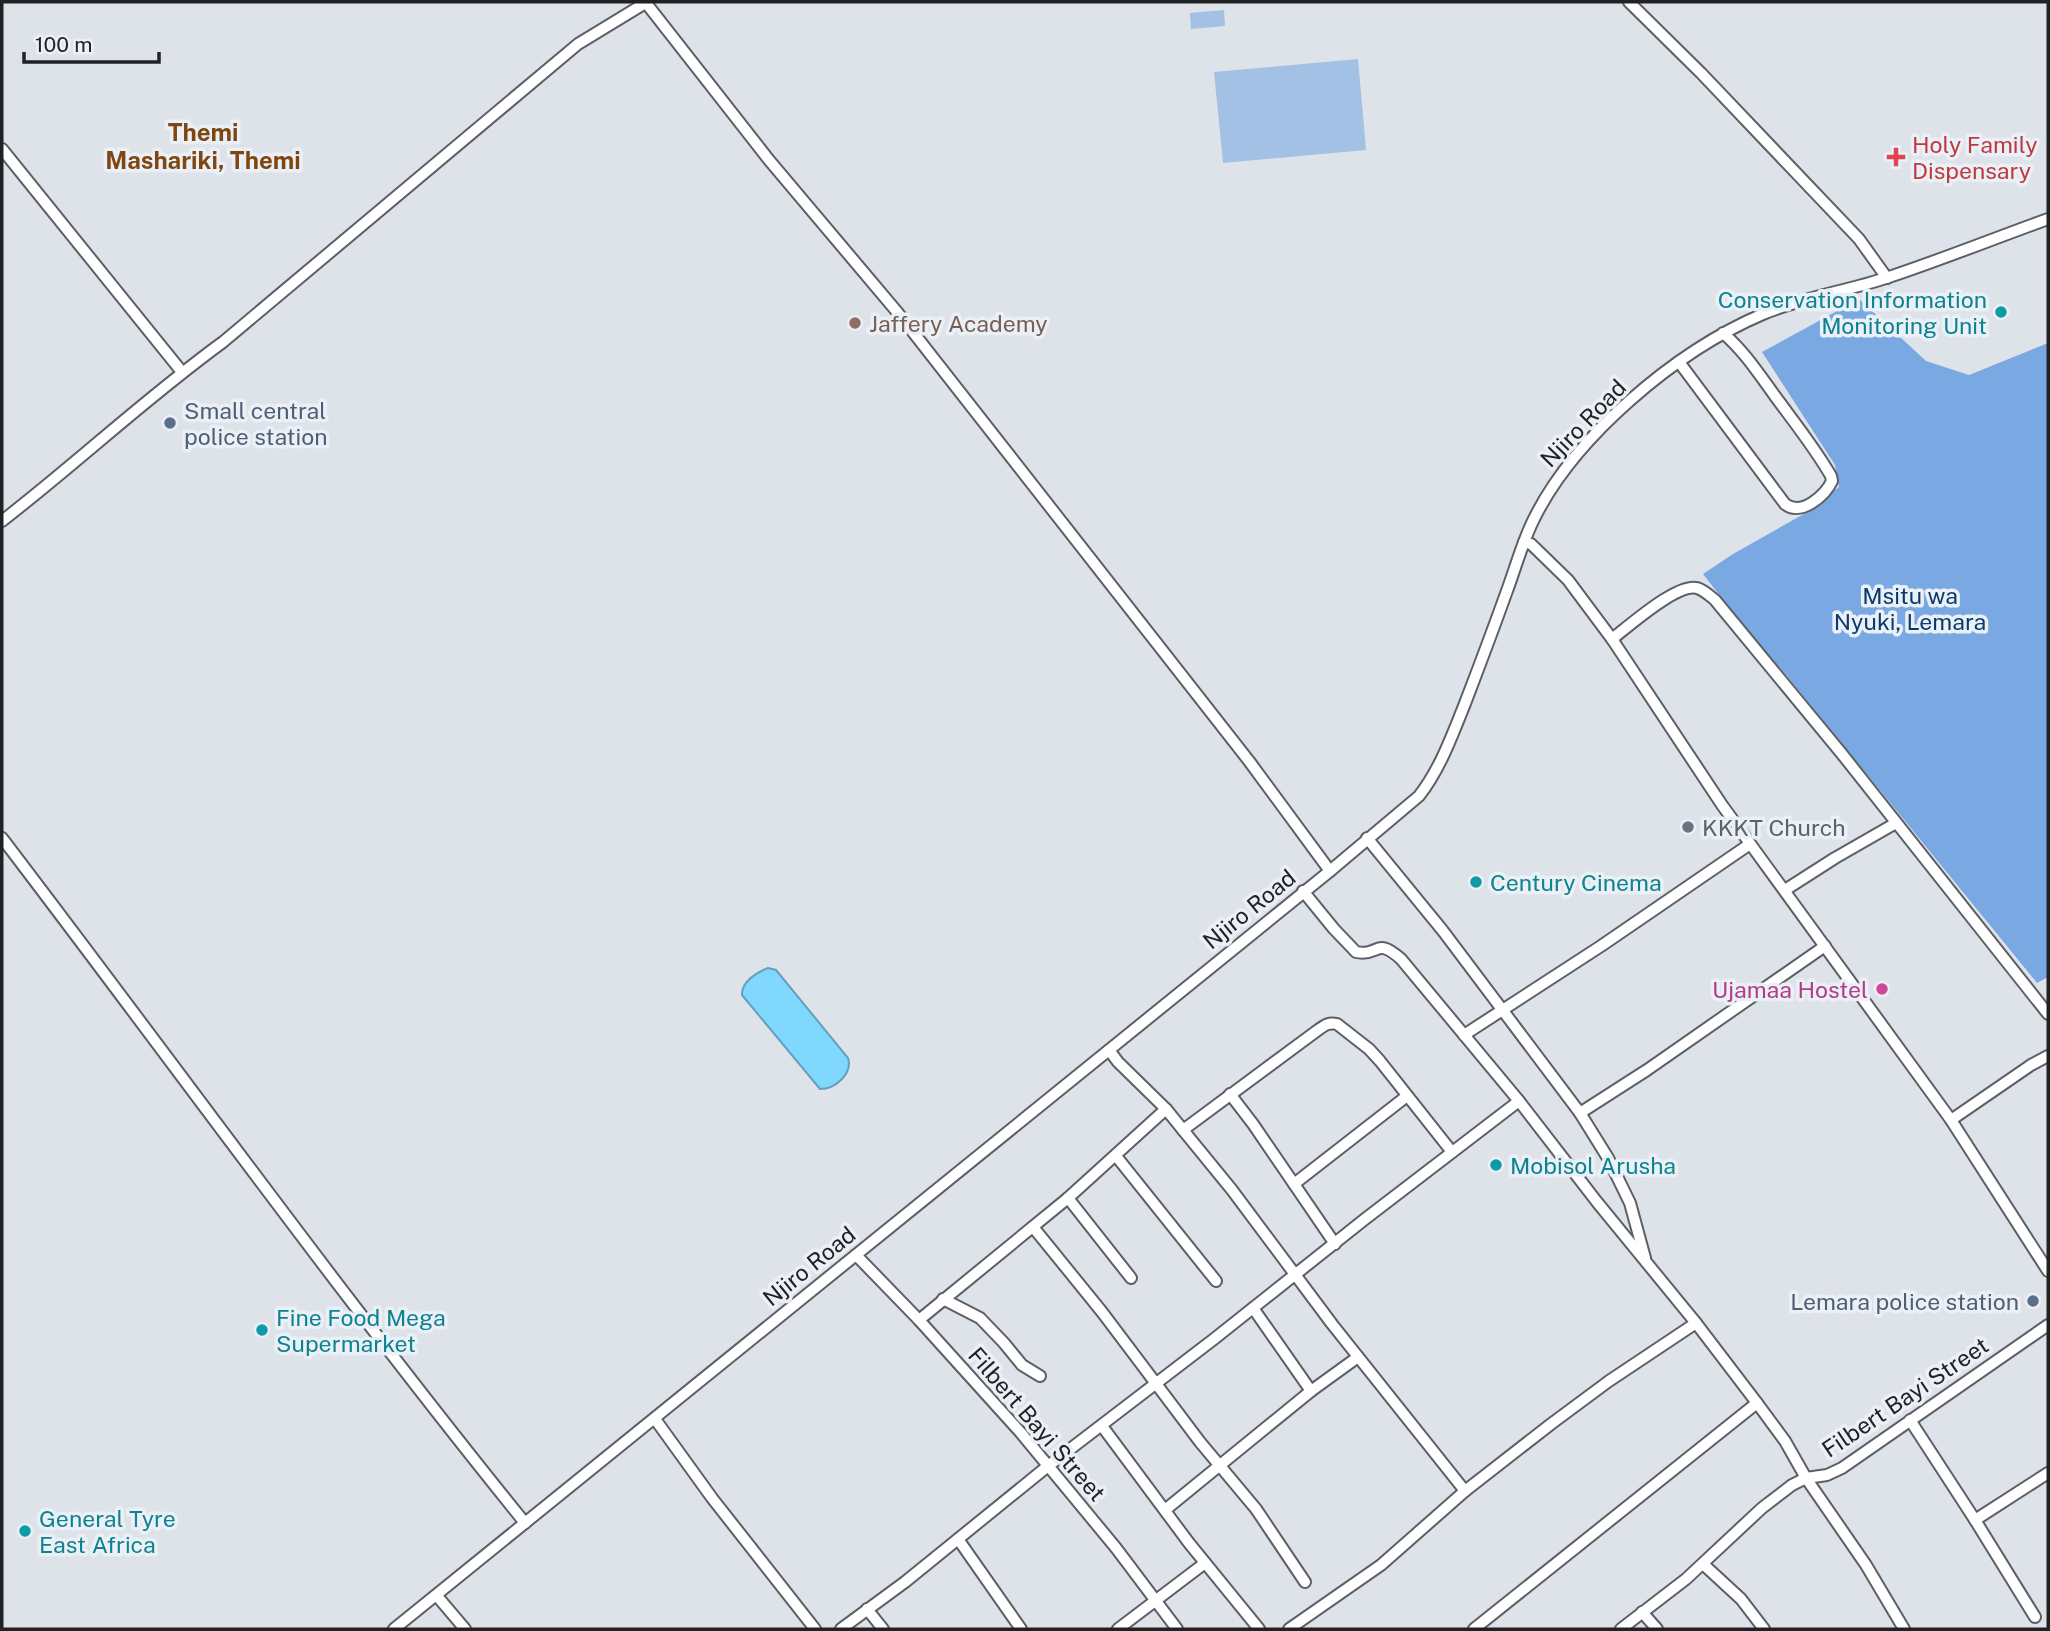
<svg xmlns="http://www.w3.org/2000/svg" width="2050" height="1631" viewBox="0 0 2050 1631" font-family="'Public Sans',sans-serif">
<rect width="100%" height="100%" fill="#dee2e9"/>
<g fill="#a3c0e5">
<path d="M1224,10L1225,26L1191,29L1190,13Z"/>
<path d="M1358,59L1366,150L1223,163L1214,72Z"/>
</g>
<path fill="#79a8e3" d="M1859,299L1926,361L1969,375L2048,343V977L2037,983L1786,675L1753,638L1703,574L1733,554L1802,515L1839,487L1835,465L1762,352Z"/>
<path fill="#80d8fe" stroke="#63a1bd" stroke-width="2" d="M768,968L776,970L848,1058C853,1074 835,1089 820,1089L742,995C741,982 757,972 768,968Z"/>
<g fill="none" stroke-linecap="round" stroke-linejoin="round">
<defs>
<g id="minor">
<path d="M1629,2L1701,73L1859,239L1887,278"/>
<path d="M646,3L769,160L898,313L1249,761L1330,871"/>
<path d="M2,149L182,372"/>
<path d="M1679,362L1785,504C1801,517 1826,495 1832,481L1831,476C1815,448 1794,422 1775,396C1759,374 1744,351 1723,333"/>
<path d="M2,521C77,463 146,398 223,342L578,44L647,2"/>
<path d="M1524,542L1531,544L1568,580L1612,639L1722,805L1951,1120L2048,1271"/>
<path d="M1612,639C1629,626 1677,583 1697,588C1704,590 1710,596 1715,600L1842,754L2048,1014"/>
<path d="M2,838C176,1066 344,1300 525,1523"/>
<path d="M1367,838L1443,931L1580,1113L1608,1158L1630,1203L1645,1258"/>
<path d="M1785,890L1835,858L1896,823"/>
<path d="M1303,891L1334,929L1356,952C1380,957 1375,936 1401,959L1519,1101L1597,1202L1696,1323L1757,1403L1785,1441L1806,1478L1866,1565L1904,1629"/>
<path d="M1464,1035L1601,946L1750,844"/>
<path d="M1109,1050L1118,1062L1166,1109L1183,1130L1232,1190L1332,1324L1465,1491"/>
<path d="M1230,1094L1253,1124L1335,1244"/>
<path d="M1580,1113L1647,1070L1825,946"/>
<path d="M1951,1120L2031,1065L2048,1056"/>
<path d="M1183,1130L1318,1030C1325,1025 1329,1022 1337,1024L1369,1049L1380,1061L1452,1152"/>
<path d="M1116,1156L1216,1281"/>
<path d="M1294,1184L1407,1096"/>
<path d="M1068,1198L1131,1278"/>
<path d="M1033,1227L1102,1312L1200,1442L1256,1509L1305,1582"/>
<path d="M856,1255L919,1320L1021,1433L1116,1548L1177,1629"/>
<path d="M943,1299L980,1318L1004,1343L1022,1365L1040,1376"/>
<path d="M1253,1308L1311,1391"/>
<path d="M919,1320L1068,1198L1166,1109"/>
<path d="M655,1419L712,1498L815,1629"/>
<path d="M1910,1420L1975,1520L2035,1617"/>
<path d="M1102,1426L1189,1543L1259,1629"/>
<path d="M1165,1510L1311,1391L1358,1357"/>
<path d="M1975,1520L2048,1473"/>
<path d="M958,1539L1021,1629"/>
<path d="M1703,1564L1741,1599L1764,1629"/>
<path d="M437,1596L465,1629"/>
<path d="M867,1609L883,1629"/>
<path d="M1642,1612L1657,1629"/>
<path d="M394,1629L1330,871L1419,796C1440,769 1451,738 1464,706C1479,667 1494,627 1508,588C1516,566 1522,544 1532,523C1572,438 1676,351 1763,314C1803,297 1848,291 1889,277C1943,259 1995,238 2048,219"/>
<path d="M841,1629L905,1582L1048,1466L1214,1339L1365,1219L1519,1101"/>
<path d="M1118,1629L1205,1563"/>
<path d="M1289,1629L1381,1565L1465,1491L1551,1424L1609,1381L1696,1323"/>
<path d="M1474,1629L1757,1403"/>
<path d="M1621,1629L1686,1579L1762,1508L1792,1485L1806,1478L1827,1475L1842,1468L2048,1325"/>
</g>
</defs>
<use href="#minor" stroke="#5c6066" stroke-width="14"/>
<use href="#minor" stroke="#fff" stroke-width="10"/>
</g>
<path fill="#e0444e" stroke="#ebf0f6" stroke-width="2.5" d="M1892.5 146.5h7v7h7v7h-7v7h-7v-7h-7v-7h7z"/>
<g fill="#0f9aa8" stroke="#ebf0f6" stroke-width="2.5">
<circle cx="2001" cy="312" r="7"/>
<circle cx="1476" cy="882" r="7"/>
<circle cx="1496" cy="1165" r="7"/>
<circle cx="262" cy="1330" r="7"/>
<circle cx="25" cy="1531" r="7"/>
</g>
<circle fill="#8d6e63" stroke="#ebf0f6" stroke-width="2.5" cx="855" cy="323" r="7"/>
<g fill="#5c6f8a" stroke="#ebf0f6" stroke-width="2.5">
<circle cx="170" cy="423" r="7"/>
<circle cx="2033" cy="1301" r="7"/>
</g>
<circle fill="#6b7280" stroke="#ebf0f6" stroke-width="2.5" cx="1688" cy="827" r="7"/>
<circle fill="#d1479c" stroke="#ebf0f6" stroke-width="2.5" cx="1882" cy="989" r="7"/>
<g text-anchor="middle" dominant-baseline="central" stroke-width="7" stroke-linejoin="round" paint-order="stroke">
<g font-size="23" fill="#be3a42" stroke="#ebf0f6" text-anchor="start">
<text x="1912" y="144">Holy Family<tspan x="1912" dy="26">Dispensary</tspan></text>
</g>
<g font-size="23" fill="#0d838f" stroke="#ebf0f6" text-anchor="start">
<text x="1987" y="299" text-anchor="end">Conservation Information<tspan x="1987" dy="26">Monitoring Unit</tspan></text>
<text x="1490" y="882">Century Cinema</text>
<text x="1510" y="1165">Mobisol Arusha</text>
<text x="276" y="1317">Fine Food Mega<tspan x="276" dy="26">Supermarket</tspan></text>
<text x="39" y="1518">General Tyre<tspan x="39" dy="26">East Africa</tspan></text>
</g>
<g font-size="23" fill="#785e54" stroke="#ebf0f6" text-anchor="start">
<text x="869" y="323">Jaffery Academy</text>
</g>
<g font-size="23" fill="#4e5e75" stroke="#ebf0f6" text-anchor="start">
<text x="184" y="410">Small central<tspan x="184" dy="26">police station</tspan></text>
<text x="2019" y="1301" text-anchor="end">Lemara police station</text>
</g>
<g font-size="23" fill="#202224" stroke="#ebf0f6">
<text transform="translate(1583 423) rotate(-46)">Njiro Road</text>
<text transform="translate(1249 909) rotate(-39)">Njiro Road</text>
<text transform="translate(809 1266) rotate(-39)">Njiro Road</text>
<text transform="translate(1905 1397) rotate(-34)">Filbert Bayi Street</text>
<text transform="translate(1037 1424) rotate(49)">Filbert Bayi Street</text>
</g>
<g font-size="23" fill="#0a3a6f" stroke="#ebf0f6">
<text x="1910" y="595">Msitu wa<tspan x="1910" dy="26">Nyuki, Lemara</tspan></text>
</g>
<g font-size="23" fill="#5b616d" stroke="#ebf0f6" text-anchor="start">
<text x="1702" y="827">KKKT Church</text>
</g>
<g font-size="23" fill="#b23c85" stroke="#ebf0f6" text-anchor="end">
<text x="1868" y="989">Ujamaa Hostel</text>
</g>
<g font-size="24" font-weight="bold" fill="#7f4612" stroke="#ebf0f6">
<text x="203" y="132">Themi<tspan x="203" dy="28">Mashariki, Themi</tspan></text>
</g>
</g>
<rect width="2050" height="1631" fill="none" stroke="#202224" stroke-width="7"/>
<path d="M24 52v10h135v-10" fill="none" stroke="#202224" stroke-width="3.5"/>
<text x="35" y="52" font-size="21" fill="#202224" stroke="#ebf0f6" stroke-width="5" paint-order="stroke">100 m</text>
</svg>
